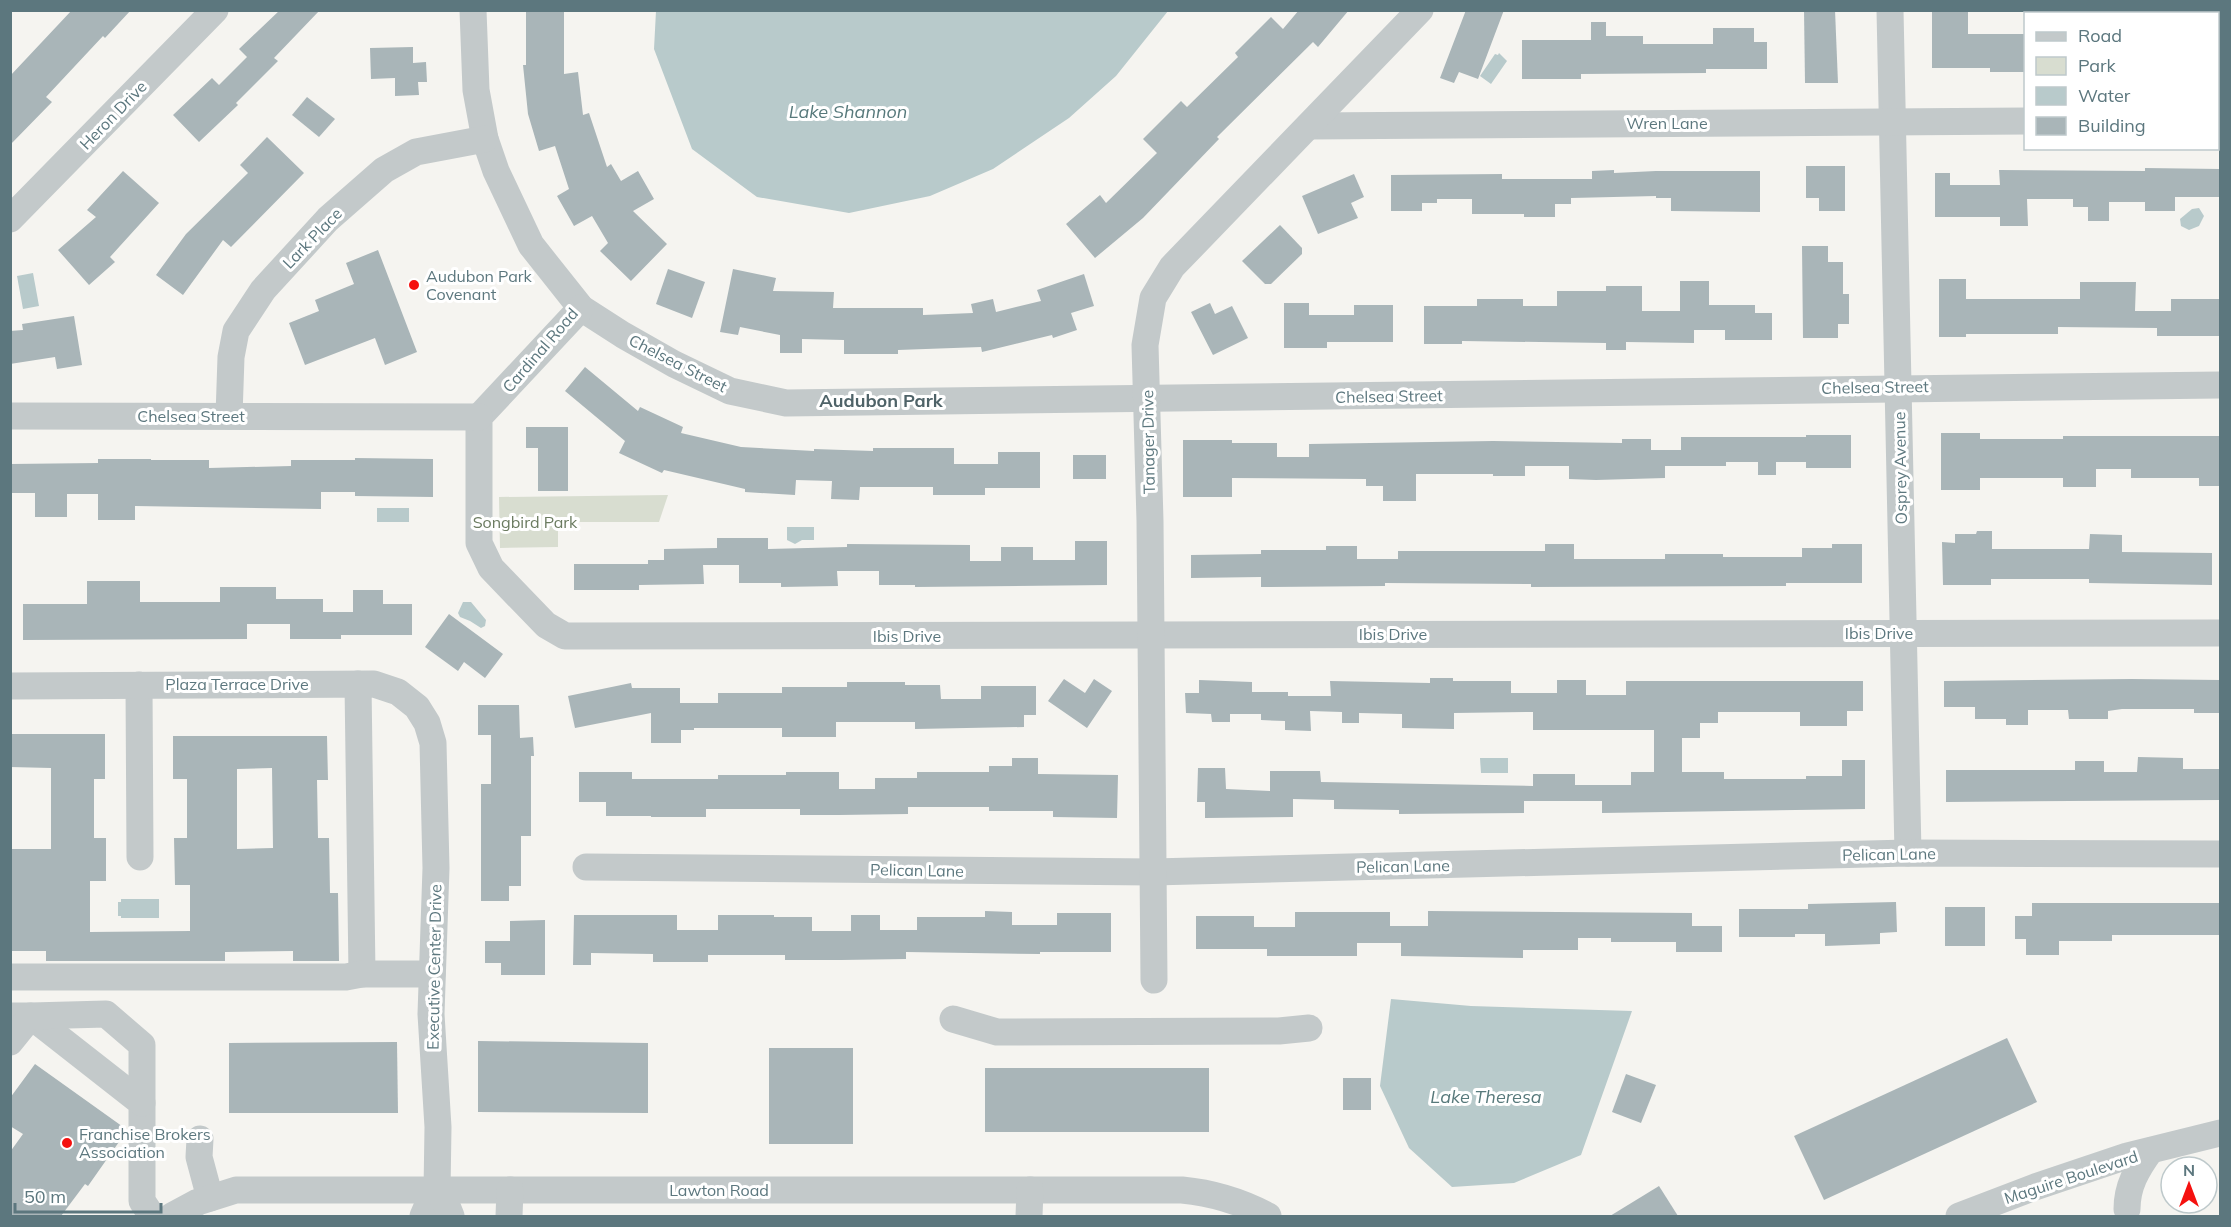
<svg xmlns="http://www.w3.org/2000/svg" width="2231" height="1227" viewBox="0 0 2231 1227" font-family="Mulish,sans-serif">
<rect width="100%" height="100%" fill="#f5f4f0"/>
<path fill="#d8ddd0" d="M668,495L659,522H558V547L500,548L499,497Z"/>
<g fill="#b8cacb">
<path d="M656,11V10L1168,11L1116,76L1069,118L993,169L930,196L849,213L757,197L692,149L654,49Z"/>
<path d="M1499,53L1507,61L1491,84L1480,76L1495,54L1498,55Z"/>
<path d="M2199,208L2204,216L2199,226L2189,230L2181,226L2180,219L2192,209Z"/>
<path d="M33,273L39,306L23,309L17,276Z"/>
<rect x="377" y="508" width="32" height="14"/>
<path d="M814,527V540H802L795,544L787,540V527Z"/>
<path d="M463,602H471L486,620L485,626L481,628L470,621L460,617L458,613Z"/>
<path d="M1480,758H1508V773H1481Z"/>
<path d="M121,899H159V918H121V916H118V902H121Z"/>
<path d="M1391,999L1471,1006L1632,1011L1581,1155L1514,1183L1452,1187L1409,1148L1380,1086Z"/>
</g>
<g fill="#a9b5b8" fill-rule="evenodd">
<path d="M72,10H131L105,38L103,36L46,97L52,102L10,145V76Z"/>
<path d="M280,10H320L274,58L278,61L236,103L238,105L199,142L173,115L212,78L219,85L247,57L239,49Z"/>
<path d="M526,10H564V74L578,72L583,115L589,113L607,167L611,164L621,181L638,171L654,199L633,211L667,244L631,281L600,251L608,243L592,216L574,226L557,196L569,189L555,146L539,151L528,114L523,65H526Z"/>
<path d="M1299,10H1349L1318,47L1313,42L1217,137L1219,139L1143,218L1095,258L1066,224L1100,195L1106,203L1157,153L1143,139L1181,101L1187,107L1238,57L1235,53L1271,17L1283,29Z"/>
<path d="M1466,10H1504L1478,79L1459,72L1454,83L1440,78Z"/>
<path d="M1804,10H1835L1838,83H1805Z"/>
<path d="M1932,12H1968V34H2025V72H1990V68H1932Z"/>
<path d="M1591,22H1606V36H1643V44H1713V28H1754V42H1767V69H1706V73L1581,74V79H1522V40H1591Z"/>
<path d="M413,47V63L426,62L427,82H418L419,95L395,96V78L371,79L370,48Z"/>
<path d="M307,97L335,119L319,137L292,115Z"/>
<path d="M267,137L304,173L231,247L223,240L183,295L156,275L186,234L248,173L240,165Z"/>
<path d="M1806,166H1845V211H1819V198H1806Z"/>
<path d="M2145,168L2220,169V197H2175V211H2145V202H2109V221H2088V207H2073V199H2027L2028,226H2000V217H1935V173H1950V185H2000L1999,170L2145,171Z"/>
<path d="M1614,170V173L1656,171H1760V212L1671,211V198H1656V196L1571,198V204H1555V217H1524V214H1472V199H1437V203H1422V211H1391V175L1502,174V179H1592V171Z"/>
<path d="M123,171L159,203L110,257L115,262L89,285L58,250L96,217L87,210Z"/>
<path d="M1354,174L1364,197L1351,203L1358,218L1318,234L1302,196Z"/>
<path d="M1280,225L1302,248V254L1271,284H1265L1242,261Z"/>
<path d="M1802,246H1828V262H1843V294H1849V324H1838V338H1803Z"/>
<path d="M378,250L417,352L385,365L375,338L305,365L289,323L319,311L315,300L354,284L346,263Z"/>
<path d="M668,269L705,282L692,318L656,304Z"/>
<path d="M733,269L776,278L773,291L834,292L833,308H923V315L973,313L971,304L993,299L996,312L1041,301L1037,290L1084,274L1094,306L1071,313L1077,330L1053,338L1052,335L982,352L981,347L898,350V354H844V340L802,339V353H780V335L740,327L738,335L720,332Z"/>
<path d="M1939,279H1966V299H2080V282H2136L2135,311H2171V299H2220V336H2157V328L2058,327V334H1966V337H1939Z"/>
<path d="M1680,281H1709V305H1755V313H1772V340H1725V330H1694V343L1626,342V350H1606V343L1462,341V344H1424V306H1477V299H1523V306H1557V291H1606V286H1642V311H1680Z"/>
<path d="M1210,303L1215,314L1232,306L1248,338L1213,355L1191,312Z"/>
<path d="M1284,303H1309V315H1354V305H1393V342H1327V348H1284Z"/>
<path d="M74,316L82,365L57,369L55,357L10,364V331L23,330L22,324Z"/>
<path d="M585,367L638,411L640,407L683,427L681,433L741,447L814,451V449L873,451V448H954V464H998V452H1040V488H985V495H933V487H860L859,500L831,499L832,481L796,480L795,495L745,492V489L664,470L662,473L619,453L625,441L565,391Z"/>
<path d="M526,427H568V491H538V448H526Z"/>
<path d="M1941,433H1980V439H2063V436H2220V486H2199V478H2131V469H2096V487H2063V478H1980V490H1941Z"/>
<path d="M1806,435H1851V468H1806V462H1776V475H1758V462H1726V466H1665V478L1596,480L1569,479V466H1525V476H1493V474H1416V501H1383V486H1366V479L1232,478V497H1183V440H1232V443H1277V457H1309V444L1493,441L1622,443V439H1651V450H1681V437H1806Z"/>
<rect x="1073" y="455" width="33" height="24"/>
<path d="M355,458L433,459V497L355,496V492H321V509L135,506V520H98V494H67V517H35V493H10V464L98,463V459H151V460H209V468L291,466V460H355Z"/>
<path d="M1977,531H1992V549H2089L2090,534L2122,535V552L2212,553V585L2089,583V579H1991V585H1943L1942,542L1955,543V534H1976Z"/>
<path d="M717,538H768V549L847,547V544L970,545V561H1001V547H1033V560H1075V541H1107V585L915,587V585H879V571H837L838,586L781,587V583H739V565H703L704,584L639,585V590H574V564H648V560H664V549L717,548Z"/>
<path d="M1545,544H1574V559H1665V554H1723V557H1802V548H1832V544H1862V583H1786V586L1531,587V584L1385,583V586L1261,587V577L1191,578V555L1261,554V550H1326V546H1357V559H1398V551H1545Z"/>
<path d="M87,581H140V602H220V587H276V599H323V612H353V590H383V604H412V635H341V639H290V624H247V639L23,640V604H87Z"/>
<path d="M449,614L503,654L485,678L464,662L458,671L425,647Z"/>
<path d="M1430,678H1453V681H1511V693H1557V680H1586V695H1626V681H1863V711H1847V726H1800V712H1718V723H1700V738H1682V772H1724V779H1806V776H1842V760H1865V809L1602,813V801H1524V813L1399,814V810L1334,809V800L1293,799V817L1205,818V802H1197L1198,768H1225L1226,789L1270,791V771H1320L1321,782L1533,786V774H1575V785H1631V772H1654V730H1533V712L1454,713V729L1402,728V714L1359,713V723H1342V712L1310,711L1311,731L1285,730V721L1261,720V714H1230V722H1212L1211,714L1186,713L1185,693H1199V680L1252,682V692H1288V696H1331L1330,681L1430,683Z"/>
<path d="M1064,679L1085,693L1094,679L1112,691L1087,728L1048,701Z"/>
<path d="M2132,679L2220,680V713H2194V709H2122L2108,711V719H2069L2068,710H2028V725H2006V719H1975V707H1944V681Z"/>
<path d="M847,682H905V685H940L941,699H981V686H1036V715H1024V727L915,729V722H836V737H782V728H694V730H681V743H651V713L575,728L568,696L631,683L632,688H680V703H718V693H782V687H847Z"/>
<path d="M478,705H519L520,738L533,737L534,756H531V836H521V886H509V901H481V784H491V735H478Z"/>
<path d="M10,734H105V779H94V838H106V881H90V932L190,931V885H175L174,838H187V779H173V736H327L328,780H317L318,838H329L330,893H338L339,961H293V951L225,952V961H46V951H10V849H51V768L10,767ZM272,768L273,848L237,849V769Z"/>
<path d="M2138,757L2183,758V769H2220V800L1946,802V770H2075V761H2104V772H2137Z"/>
<path d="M1012,758H1038V774L1118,775L1117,818L1053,817V811H989V807H908V814L839,815H800V809H706V817H651V816H606V802H579V772H632V779H718V775H786V772H839V789H875V778H917V772H989V766H1012Z"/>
<path d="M1896,902L1897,932L1880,933V944L1825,946V934H1795V937H1739V909H1808V904Z"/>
<path d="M2032,903H2220V935H2112V941H2059V955H2026V939H2015V916H2032Z"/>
<rect x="1945" y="907" width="40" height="39"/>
<path d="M985,911L1012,912V925H1057V913H1111V952H1040V954L906,952V959L841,960H785V955H708V962H653V954L591,953V965H573L574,915H677V930H718V915H774V917H812V931H851V915H880V930H917V917H985Z"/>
<path d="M1428,911L1692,913V926H1722V952H1676V942H1611V938H1578V950H1523V958L1401,956V943H1357V956H1267V949H1196V916H1254V927H1295V912H1390V926H1428Z"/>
<path d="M545,920V975H501V963H485V941H510V921Z"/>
<path d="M2007,1038L2037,1102L1824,1200L1794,1136Z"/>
<path d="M478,1041L648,1043V1113L478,1112Z"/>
<path d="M397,1042L398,1113H229V1043Z"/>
<rect x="769" y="1048" width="84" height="96"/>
<path d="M35,1064L126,1129V1132L88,1186L85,1184L61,1216H10V1152L23,1134L10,1126V1098Z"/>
<rect x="985" y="1068" width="224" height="64"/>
<path d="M1626,1074L1656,1085L1641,1123L1612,1112Z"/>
<rect x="1343" y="1078" width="28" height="32"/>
<path d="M1659,1186L1678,1216H1610Z"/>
</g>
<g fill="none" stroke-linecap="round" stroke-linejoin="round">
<g stroke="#c3c9ca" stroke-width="27">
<path d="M473,10L476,90L485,139L496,171L531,245L581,308L623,335L674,364L730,391L786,403C1264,400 1742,387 2220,385"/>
<path d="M1890,10L1908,853"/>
<path d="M2218,121H2220"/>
<path d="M1309,126L2026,121"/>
<path d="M10,219L215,10"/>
<path d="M581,308L479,417V543L491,568L546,625L565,636L2220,633"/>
<path d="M10,416L479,417"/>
<path d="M229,416L231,357L236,331L263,290L328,219L384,170L416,152L485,139"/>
<path d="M358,684L362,974"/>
<path d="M139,685L140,857"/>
<path d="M10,686L374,684L398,692L417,707L427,723L433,743L436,868L431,1014L438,1127L437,1191L429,1202L423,1216"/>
<path d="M586,867L1153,872L1908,853L2220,854"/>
<path d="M10,977H346L362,974H432"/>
<path d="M1154,980L1150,521L1145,345L1153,298L1172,267L1420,10"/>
<path d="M10,1016H31L142,1103V1201L152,1216"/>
<path d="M953,1019L997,1032L1279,1031L1309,1028"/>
<path d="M10,1042L31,1016L106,1014L142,1045V1103"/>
<path d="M200,1139L199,1157L210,1198"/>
<path d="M437,1191L445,1201L451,1216"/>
<path d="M2127,1209C2127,1186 2137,1169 2150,1151"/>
<path d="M172,1216L198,1202L236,1190H1182C1213,1193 1240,1201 1268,1216"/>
<path d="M509,1216L510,1190"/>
<path d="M1029,1216L1030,1190"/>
<path d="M1959,1216L2035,1187L2127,1156L2220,1133"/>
</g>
</g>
<g fill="#f5110f" stroke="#fff" stroke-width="2">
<circle cx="414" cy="285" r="6"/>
<circle cx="67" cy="1143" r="6"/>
</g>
<g text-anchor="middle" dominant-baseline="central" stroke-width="6" stroke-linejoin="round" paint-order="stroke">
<g font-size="16" fill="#5c777e" stroke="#fff">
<text transform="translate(113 115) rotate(-46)">Heron Drive</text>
<text x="1667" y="123">Wren Lane</text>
<text transform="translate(312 238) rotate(-46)">Lark Place</text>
<text transform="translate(540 350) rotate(-49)">Cardinal Road</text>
<text transform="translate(678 363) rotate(27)">Chelsea Street</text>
<text transform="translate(1875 387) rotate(-1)">Chelsea Street</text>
<text transform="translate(1389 396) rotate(-1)">Chelsea Street</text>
<text x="191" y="416">Chelsea Street</text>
<text transform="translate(1148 442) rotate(-91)">Tanager Drive</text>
<text transform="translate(1900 468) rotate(-91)">Osprey Avenue</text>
<text x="1879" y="633">Ibis Drive</text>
<text x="1393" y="634">Ibis Drive</text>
<text x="907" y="636">Ibis Drive</text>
<text x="237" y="684">Plaza Terrace Drive</text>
<text transform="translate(1889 854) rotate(-1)">Pelican Lane</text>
<text transform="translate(1403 866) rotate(-1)">Pelican Lane</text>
<text transform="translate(917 870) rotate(1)">Pelican Lane</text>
<text transform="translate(434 967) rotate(-89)">Executive Center Drive</text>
<text transform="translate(2071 1177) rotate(-18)">Maguire Boulevard</text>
<text x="719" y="1190">Lawton Road</text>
</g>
<g font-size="16" fill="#5c777e" stroke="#fff" text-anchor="start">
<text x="426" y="276">Audubon Park<tspan x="426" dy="18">Covenant</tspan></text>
<text x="79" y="1134">Franchise Brokers<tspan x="79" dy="18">Association</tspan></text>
</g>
<g font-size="16" fill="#6b7b60" stroke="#fff">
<text x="525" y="522">Songbird Park</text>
</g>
<g font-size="18" font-style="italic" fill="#57797b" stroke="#fff">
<text x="848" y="111">Lake Shannon</text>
<text x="1486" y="1096">Lake Theresa</text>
</g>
<g font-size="18" font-weight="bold" fill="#4f6368" stroke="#fff">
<text x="881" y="400">Audubon Park</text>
</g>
</g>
<rect width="2231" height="1227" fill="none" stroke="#5c777e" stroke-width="24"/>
<rect x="2024" y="12" width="195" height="138" fill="#ffffff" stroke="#bec9cb" stroke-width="1.5"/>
<rect x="2036" y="32" width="30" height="9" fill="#c3c9ca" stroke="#bec9cb" stroke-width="1.5"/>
<text x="2078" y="42" font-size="18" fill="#5c777e">Road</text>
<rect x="2036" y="57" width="30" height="18" fill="#d8ddd0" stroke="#bec9cb" stroke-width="1.5"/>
<text x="2078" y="72" font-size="18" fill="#5c777e">Park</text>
<rect x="2036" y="87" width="30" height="18" fill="#b8cacb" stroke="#bec9cb" stroke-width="1.5"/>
<text x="2078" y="102" font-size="18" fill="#5c777e">Water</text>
<rect x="2036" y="117" width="30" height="18" fill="#a9b5b8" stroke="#bec9cb" stroke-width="1.5"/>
<text x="2078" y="132" font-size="18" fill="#5c777e">Building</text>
<g transform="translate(2189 1185)"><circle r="28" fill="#ffffff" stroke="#bec9cb" stroke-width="1.5"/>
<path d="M0-4.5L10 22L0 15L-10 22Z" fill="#f5110f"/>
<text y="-9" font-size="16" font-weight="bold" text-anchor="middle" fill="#5c777e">N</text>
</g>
<path d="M15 1203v9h146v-9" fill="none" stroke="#5c777e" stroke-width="3"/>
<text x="24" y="1203" font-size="18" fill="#5c777e" stroke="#ffffff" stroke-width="4.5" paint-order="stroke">50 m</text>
</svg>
